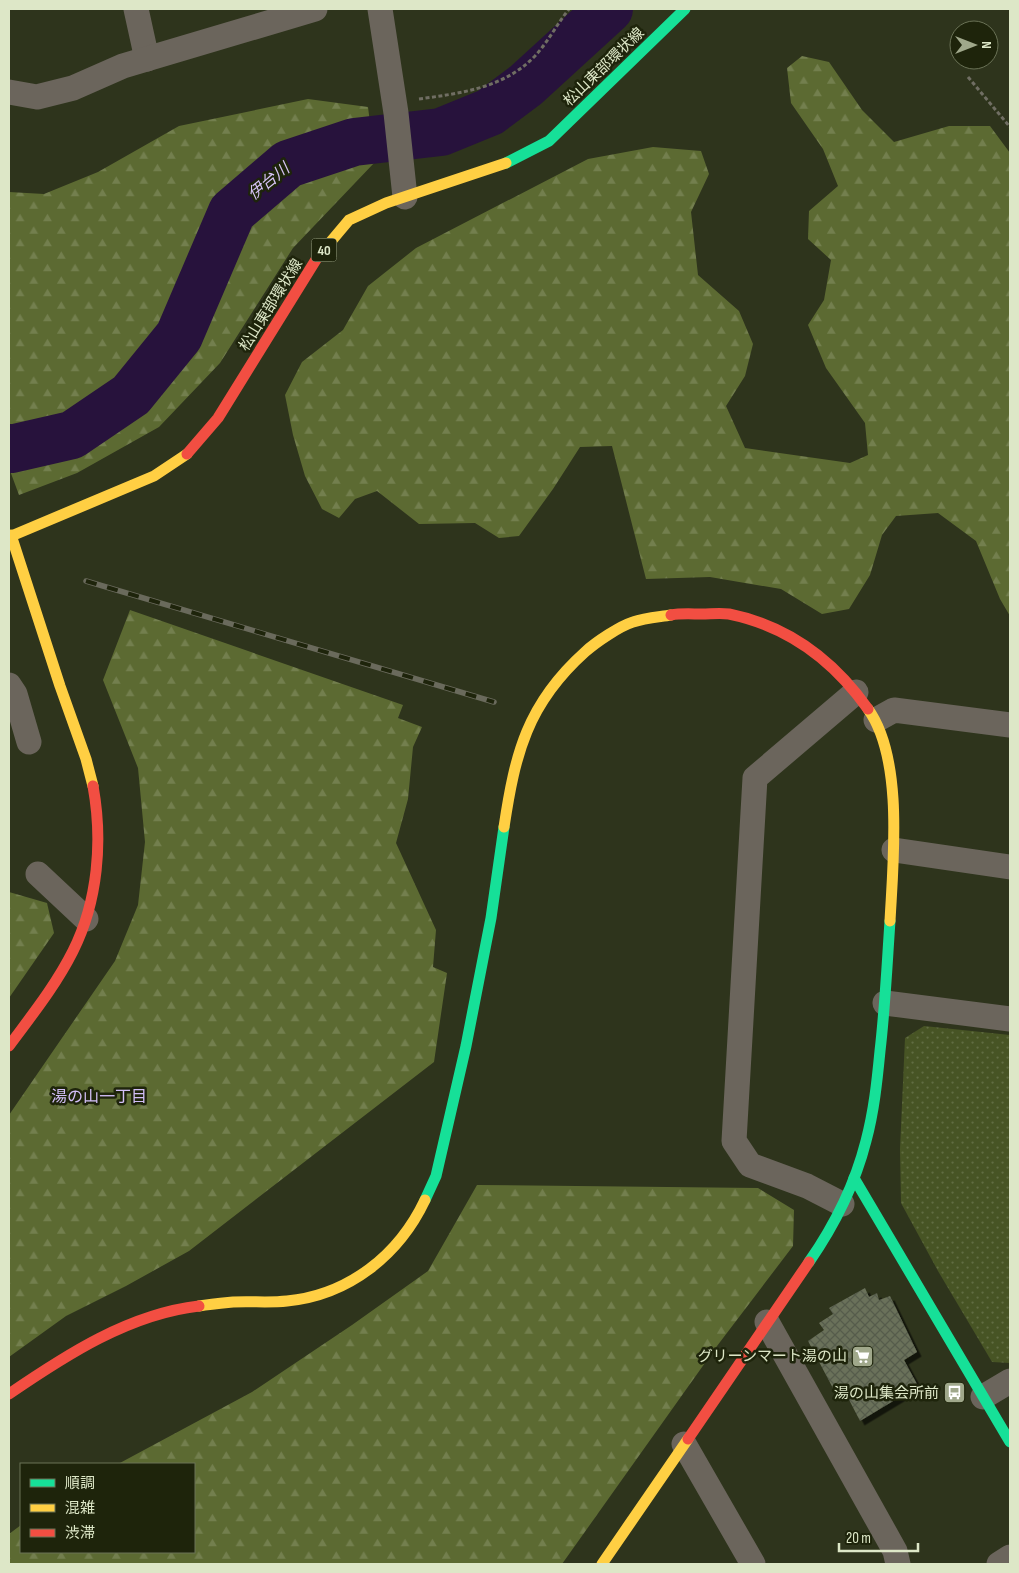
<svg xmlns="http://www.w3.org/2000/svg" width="1019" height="1573" viewBox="0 0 1019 1573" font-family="'Sofia Sans Condensed','Noto Sans JP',sans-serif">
<defs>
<pattern id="forest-firs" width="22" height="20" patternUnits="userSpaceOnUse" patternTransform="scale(1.25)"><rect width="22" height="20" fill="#5c6a32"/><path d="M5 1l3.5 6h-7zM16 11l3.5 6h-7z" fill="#737f4e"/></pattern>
<pattern id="park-dots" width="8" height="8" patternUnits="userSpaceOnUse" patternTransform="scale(1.25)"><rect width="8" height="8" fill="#475424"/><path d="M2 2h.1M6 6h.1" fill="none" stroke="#616d42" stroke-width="1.8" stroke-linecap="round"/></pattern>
<pattern id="building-cross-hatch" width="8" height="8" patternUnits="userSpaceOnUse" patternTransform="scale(1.25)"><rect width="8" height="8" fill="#6a715a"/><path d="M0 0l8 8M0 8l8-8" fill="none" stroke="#565b4b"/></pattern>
<filter id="shadow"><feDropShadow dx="4.5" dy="4.5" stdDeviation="0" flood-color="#0009"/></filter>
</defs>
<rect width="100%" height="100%" fill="#2e341c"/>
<g fill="url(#forest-firs)">
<path d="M802,56L829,62L862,110L894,142L949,126H990L1010,153V616L1000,599L976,541L938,513L896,516L882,535L870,575L849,609L822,614L781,589L710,577L646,579L612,446L580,447L553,489L519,536L499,538L475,523L419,524L377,491L355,499L339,518L322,509L305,476L293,435L285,395L302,362L343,330L368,286L416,248L588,159L653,147L701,151L709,174L691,212L698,275L739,311L753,344L745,376L726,406L745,448L850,463L868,455L865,423L826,368L808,325L824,300L831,260L808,239L809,211L838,186L823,149L791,103L787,68Z"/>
<path d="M308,99L368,107L375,162L293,248L220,363L159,427L77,473L19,495L9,468V192L44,194L98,172L179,126Z"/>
<path d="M130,610L403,705L398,718L422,727L413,747L408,799L396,843L436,930L433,967L447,973L434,1062L189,1251L126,1286L66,1316L9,1357V1115L115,961L138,905L145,842L138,768L103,680Z"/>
<path d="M9,892L47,903L54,933L9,998Z"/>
<path d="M477,1185L758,1188L794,1210L793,1246L717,1346L562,1564H9V1534L21,1525V1552H194V1464H118L252,1392L352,1325L428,1271Z"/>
</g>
<path fill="url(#park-dots)" d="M924,1026L1010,1035V1363L992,1362L938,1271L901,1203L900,1149L905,1038Z"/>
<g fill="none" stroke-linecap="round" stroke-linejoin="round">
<path stroke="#27123c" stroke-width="48" d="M9,448L11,449L72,435L131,395L179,336L232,212L288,164L354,142L441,132L490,112L526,85L609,9"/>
</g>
<path fill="url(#building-cross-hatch)" filter="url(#shadow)" d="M865,1288L869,1297L877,1293L879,1300L890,1296L917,1352L904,1360L918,1386L860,1421L844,1390L836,1394L808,1341L824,1330L819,1323L833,1314L829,1308Z"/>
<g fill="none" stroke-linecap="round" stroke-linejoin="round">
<g stroke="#706e63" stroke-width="3" stroke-dasharray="4 2.5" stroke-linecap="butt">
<path d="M968,77L1010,127"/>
<path d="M419,99C462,93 504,88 535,56C548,42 557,24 569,9"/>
</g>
<g stroke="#6b655c" stroke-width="25">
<path d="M136,9L147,59"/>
<path d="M380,9L396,113L405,197"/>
<path d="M9,92L37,97L73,88L123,66L315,9"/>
<path d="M9,685L15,694L29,742"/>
<path d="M876,720L894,710L1010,725"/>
<path d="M894,850L1010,867"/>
<path d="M38,874L86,919"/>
<path d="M885,1003L1010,1019"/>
<path d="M842,1204L807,1186L750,1165L734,1141L755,778L856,692"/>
<path d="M767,1322L895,1551L898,1564"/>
<path d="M983,1397L1010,1381"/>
<path d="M684,1444L753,1564"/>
<path d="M999,1564L1010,1557"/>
</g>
<g stroke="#16e098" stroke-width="11">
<path d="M506,163L549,141L685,9"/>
<path d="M854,1178L1010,1442"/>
<path d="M425,1200L436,1176L466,1046L491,918L504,827"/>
<path d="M809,1262C834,1226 855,1184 866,1141C874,1111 877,1082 880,1051C885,1008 887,965 890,921"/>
</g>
<g stroke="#ffcf43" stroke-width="11">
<path d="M317,258L349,220L386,203L506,163"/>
<path d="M11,535L60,686L86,759L93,786"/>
<path d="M9,537L154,476L187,454"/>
<path d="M868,709C904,759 893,862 890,921"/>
<path d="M504,827C515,754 527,704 585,652C596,642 620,626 633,622C645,618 659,617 671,615"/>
<path d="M199,1306C210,1304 222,1303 233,1302C251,1301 269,1303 287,1301C349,1295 399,1255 425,1200"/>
<path d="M602,1564L688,1439"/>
</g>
<g stroke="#f24e42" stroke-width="11">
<path d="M187,454L218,418L317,258"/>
<path d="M671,615C681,613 692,614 702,614C710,614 720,613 729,614C788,626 834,661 868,709"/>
<path d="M9,1046C32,1015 56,985 73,951C98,901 103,841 93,786"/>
<path d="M9,1394C66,1355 129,1314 199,1306"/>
<path d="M688,1439L809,1262"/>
</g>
<defs>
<path id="rail" d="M86,581L494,702"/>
</defs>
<use href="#rail" stroke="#6a6a5c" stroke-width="5.5"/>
<use href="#rail" stroke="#1e240b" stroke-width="4" stroke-dasharray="11" stroke-linecap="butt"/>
</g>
<defs>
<symbol id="supermarket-square" viewBox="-11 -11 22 22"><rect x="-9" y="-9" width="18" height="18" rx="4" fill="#a0a88b" stroke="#1e240b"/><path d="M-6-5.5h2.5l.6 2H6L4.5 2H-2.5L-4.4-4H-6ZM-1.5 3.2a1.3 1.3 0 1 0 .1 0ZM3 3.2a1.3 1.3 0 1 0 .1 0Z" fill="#fff"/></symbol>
<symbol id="bus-square" viewBox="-11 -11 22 22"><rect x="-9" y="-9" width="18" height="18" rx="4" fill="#a0a88b" stroke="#1e240b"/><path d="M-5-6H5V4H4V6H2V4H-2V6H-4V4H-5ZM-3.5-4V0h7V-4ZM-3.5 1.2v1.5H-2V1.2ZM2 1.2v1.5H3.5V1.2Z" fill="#fff"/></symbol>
</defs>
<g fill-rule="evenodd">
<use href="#supermarket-square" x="850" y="1344" width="25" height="25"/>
<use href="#bus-square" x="942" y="1380" width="25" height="25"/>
</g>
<g text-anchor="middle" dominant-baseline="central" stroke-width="5" stroke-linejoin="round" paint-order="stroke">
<rect fill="#1e240b" stroke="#a4ac8f" stroke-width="1" x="311.5" y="238.5" width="25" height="23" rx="4"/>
<g font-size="14" font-weight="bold" fill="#dde7c7">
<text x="324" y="250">40</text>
</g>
<g font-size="15" fill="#dde7c7" stroke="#1e240b">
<text transform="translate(604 67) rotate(-44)">松山東部環状線</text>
<text transform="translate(271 305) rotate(-58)">松山東部環状線</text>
</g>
<g font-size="15" fill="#dde7c7" stroke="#1e240b" text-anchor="end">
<text x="847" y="1356">グリーンマート湯の山</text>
<text x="939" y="1393">湯の山集会所前</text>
</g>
<g font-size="16" font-style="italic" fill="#d6c3f5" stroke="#1e240b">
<text transform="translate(269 182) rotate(-39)">伊台川</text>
</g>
<g font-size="16" fill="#d3bff7" stroke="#1e240b">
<text x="99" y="1097">湯の山一丁目</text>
</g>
</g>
<rect width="1019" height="1573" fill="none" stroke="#dde7c7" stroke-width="20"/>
<rect x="20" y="1463" width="175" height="90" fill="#1e240b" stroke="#6a7256"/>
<rect x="30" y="1479" width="25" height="8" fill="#16e098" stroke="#6a7256"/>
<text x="65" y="1488" font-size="15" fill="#dde7c7">順調</text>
<rect x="30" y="1504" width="25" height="8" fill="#ffcf43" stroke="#6a7256"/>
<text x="65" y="1513" font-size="15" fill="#dde7c7">混雑</text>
<rect x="30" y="1529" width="25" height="8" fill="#f24e42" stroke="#6a7256"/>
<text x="65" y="1538" font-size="15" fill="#dde7c7">渋滞</text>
<g transform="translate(974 45) rotate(90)"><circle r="24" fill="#1e240b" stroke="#6a7256"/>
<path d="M0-4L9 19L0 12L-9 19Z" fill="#a0a88b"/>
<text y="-8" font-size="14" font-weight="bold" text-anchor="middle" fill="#dde7c7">N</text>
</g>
<path d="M839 1543v8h79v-8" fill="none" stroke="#dde7c7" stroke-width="2.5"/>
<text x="846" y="1543" font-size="15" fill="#dde7c7" stroke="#1e240b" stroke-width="4" paint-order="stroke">20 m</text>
</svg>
